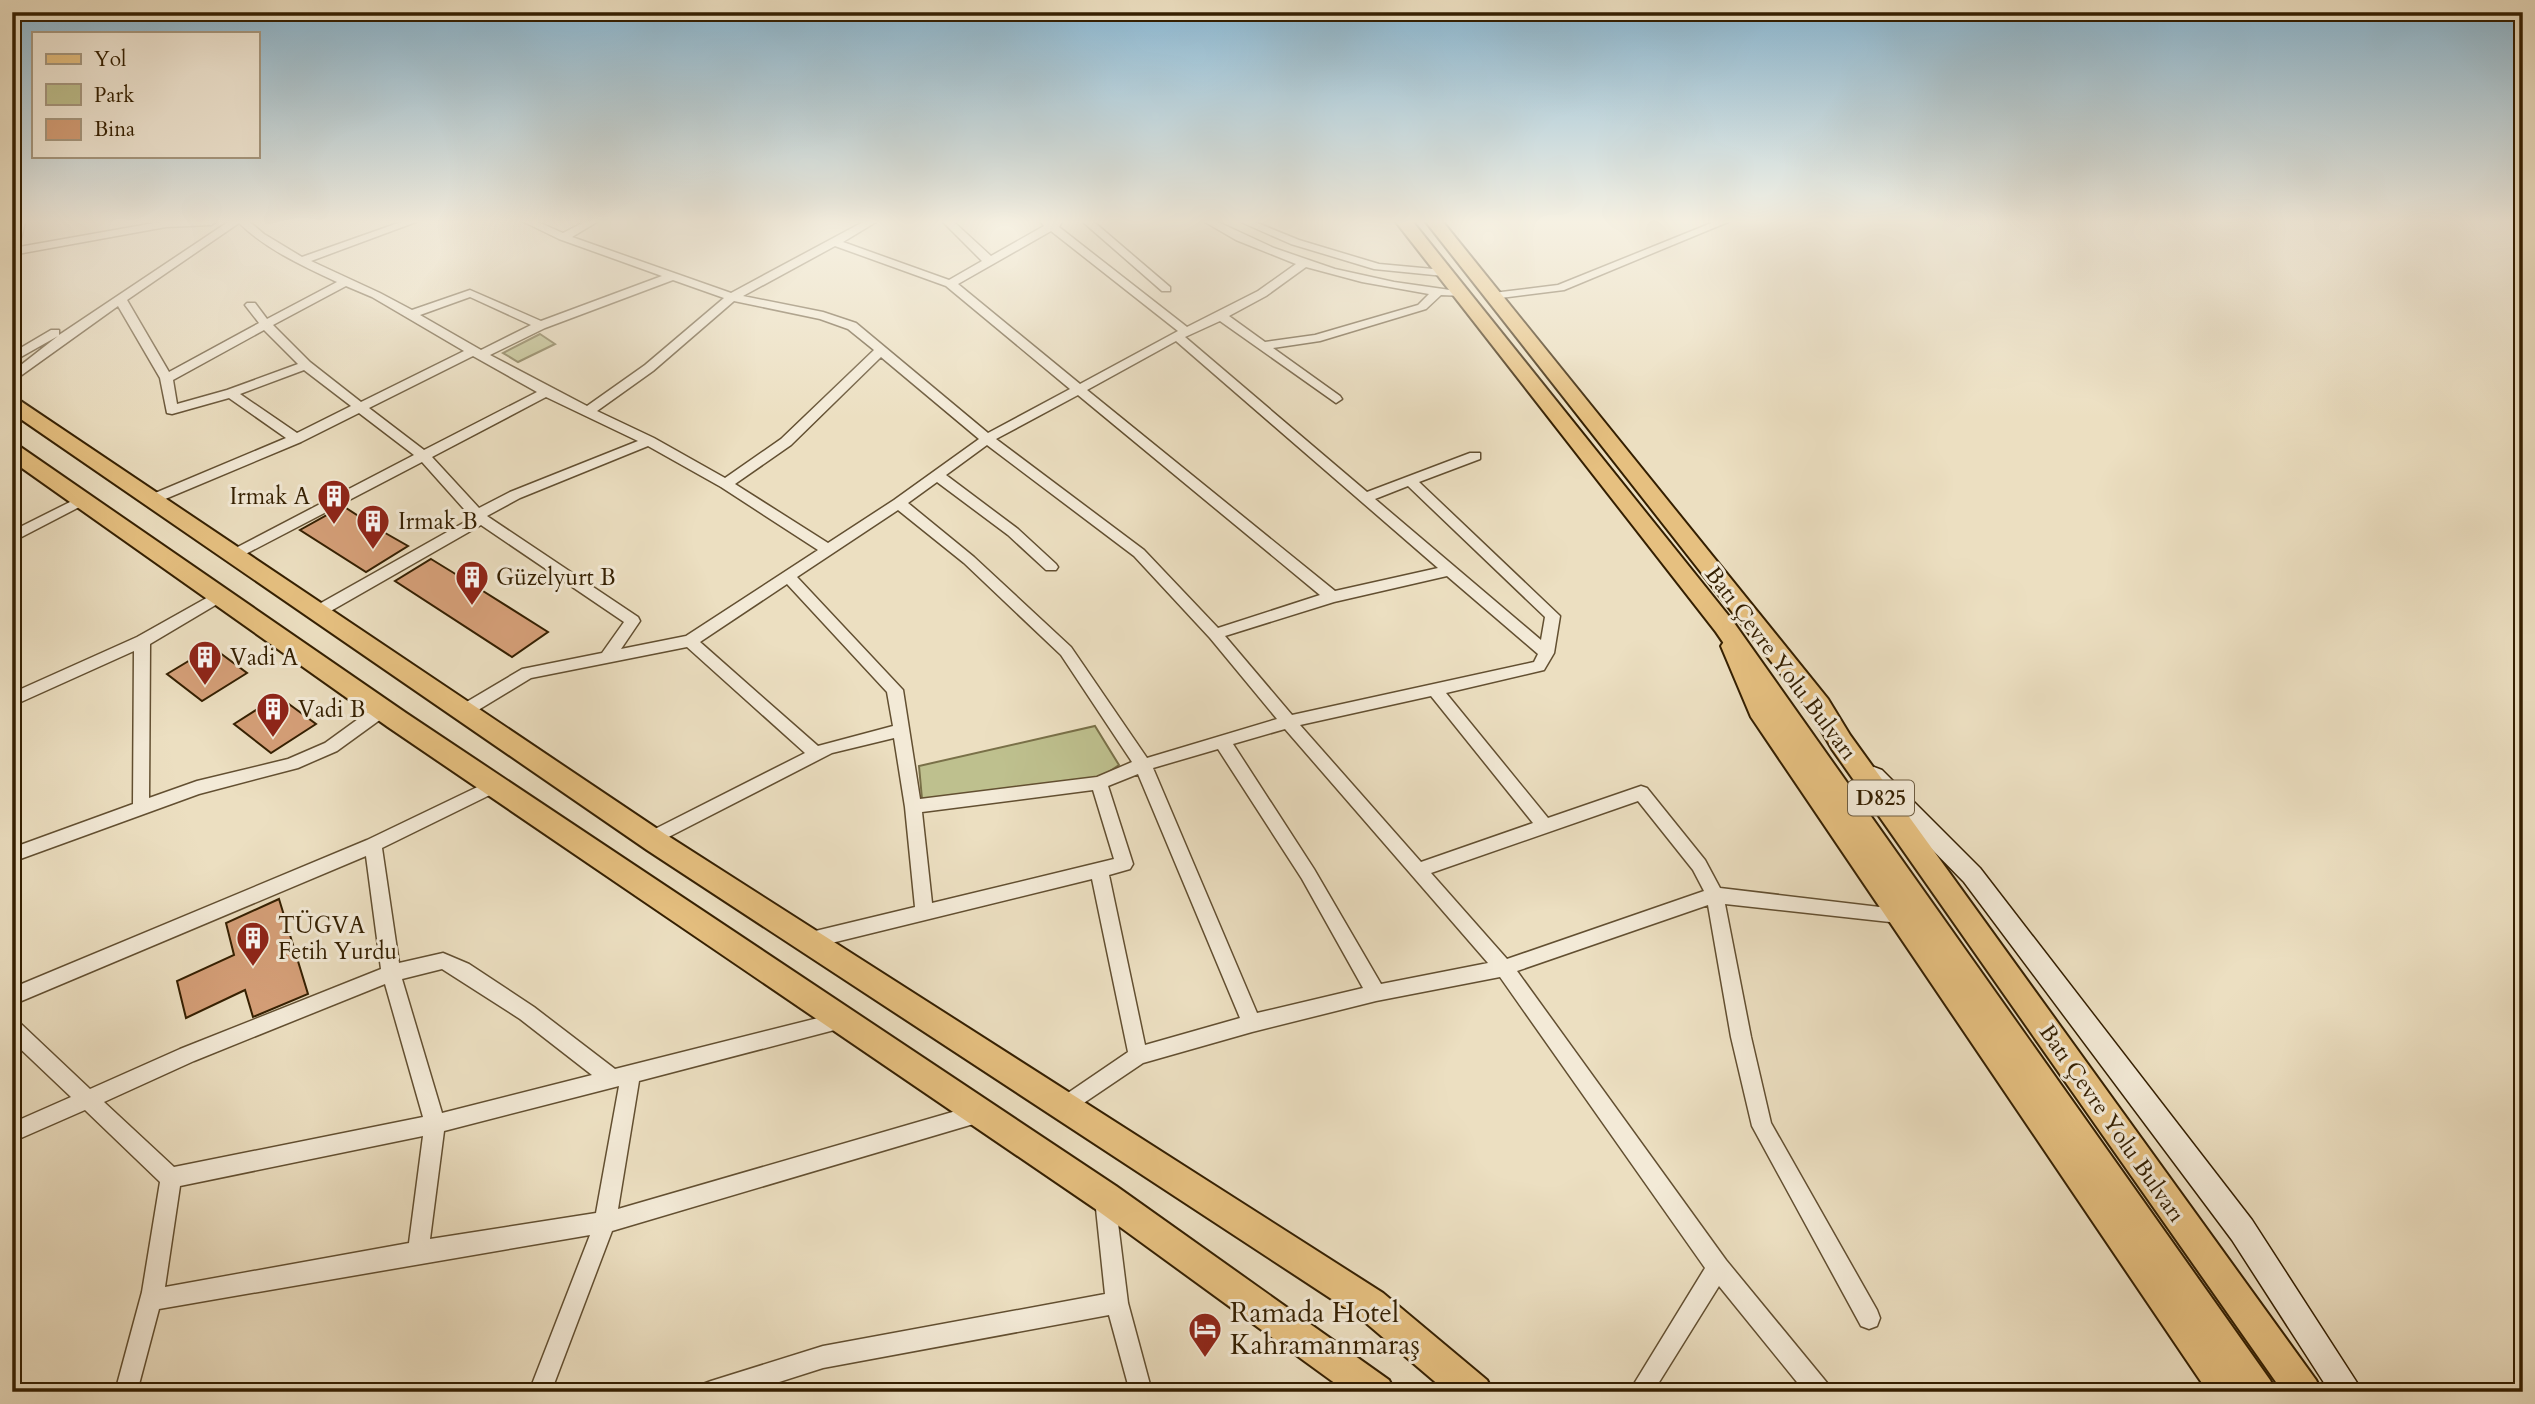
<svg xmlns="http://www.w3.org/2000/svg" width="2535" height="1404" viewBox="0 0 2535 1404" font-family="Cardo,serif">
<rect width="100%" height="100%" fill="#ecdfc1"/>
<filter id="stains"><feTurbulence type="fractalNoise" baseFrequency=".00286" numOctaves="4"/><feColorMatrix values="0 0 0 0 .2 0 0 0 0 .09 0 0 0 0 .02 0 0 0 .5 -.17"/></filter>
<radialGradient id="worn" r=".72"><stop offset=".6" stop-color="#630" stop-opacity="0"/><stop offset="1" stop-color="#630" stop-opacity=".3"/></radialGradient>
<g fill="#bec08e" stroke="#797048" stroke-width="2">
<path d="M540,334L555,344L518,362L503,353Z"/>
<path d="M1095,726L1119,765L1101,777L922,799L919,766Z"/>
</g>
<g fill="#d59f78" stroke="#341f01" stroke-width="2">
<path d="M343,506L380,530L408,546L366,572L300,530Z"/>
<path d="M431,559L475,586L548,632L512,657L395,581Z"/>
<path d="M212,647L247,673L202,701L167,674Z"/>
<path d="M278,696L316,724L271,753L234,724Z"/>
<path d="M279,899L308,994L253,1017L245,990L186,1018L177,981L234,955L226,923Z"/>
</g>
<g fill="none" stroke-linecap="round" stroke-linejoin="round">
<defs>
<g id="minor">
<path d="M15,222H25L19,247L160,222H216L211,225L166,227L12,255Z"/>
<path d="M228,222H250L264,234L302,257L401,222H416L311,261L380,293L412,310L470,290L541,321L662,276L559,239L524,222H538L563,233L584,222H597L572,237L731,293L863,222H876L843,242L949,280L982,261L943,222H954L991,256L1044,226L1041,222H1062L1059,227L1187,327L1258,291L1296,264L1236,240L1205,222H1218L1274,248L1335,269L1394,282L1464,292V296L1441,295L1426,309L1320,341L1273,348L1340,396L1342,399L1336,403L1220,321L1185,337L1367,492L1470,453H1480V459L1419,482L1560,616L1554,653L1544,670L1446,693L1548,818L1641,786L1647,788L1705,860L1720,888L1905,910L1908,915L1905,920L1899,923L1725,904L1751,1037L1771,1123L1877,1310L1880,1318L1877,1326L1869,1329L1861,1326L1752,1126L1731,1037L1708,905L1517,971L1726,1260L1828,1384L1831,1392H1805L1719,1286L1653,1392H1629L1705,1268L1500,977L1376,1001L1252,1032L1143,1063L1066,1115L1059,1113L1056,1106L1059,1099L1128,1052L1092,879L807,949L801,947L798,941L801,935L807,933L915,907L905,807L894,738L832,753L651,846L645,844L642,839L645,834L805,753L687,647L531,678L470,715H458L456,711L458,707L522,669L602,653L624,622L481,525L322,616H312L310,612L312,608L472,518L422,462L238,558H228L226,555L228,552L414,455L359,413L301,442L158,502H148L146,499L148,496L286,438L229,398L172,414L167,413L160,378L118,306L12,382V372L58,336L12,362V353L51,330H59V335ZM239,223C267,250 303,266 337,282L267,319L255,303H247L245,305L259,323L169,372L127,300ZM1051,231L1178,331L1080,384L958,284ZM835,246L946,286L1070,389L988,433L856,323L823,312L743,296ZM1306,267L1362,282L1429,294L1418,305L1315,335L1265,342L1229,316L1266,296ZM673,280L724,298L645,365L587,406L490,355L545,328ZM346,286L372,297L464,351L361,402L310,362L273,325ZM470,297L531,325L481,350L420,315ZM734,301L820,319L848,329L874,350L781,439L725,478L654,438L597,411L653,371ZM264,330L298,364L227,390L177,404L173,380ZM1176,341L1438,568L1335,591L1087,390ZM473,356L537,392L424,450L369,408ZM881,357L979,439L894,500L828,543L735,484L791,445ZM304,370L351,406L297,433L240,394ZM1078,395L1320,595L1218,628L1144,550L996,439ZM546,397L638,441L510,492L479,508L432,457ZM987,445L1134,556L1210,638L1277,719L1147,758L1071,647L974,557L908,503L937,482L1008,535L1046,570H1056L1058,567L1056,564L1018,529L946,475ZM648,446L721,487L818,550L686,636L621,649L640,621L638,617L487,516L520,498ZM1408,486L1545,617L1541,640L1375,499ZM898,510L964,563L1061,655L1132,762L1097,777L920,799L903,690L797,577ZM1447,576L1538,654L1534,662L1292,715L1225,636L1334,602ZM787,584L887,692L893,726L818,746L700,642ZM1431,696L1533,823L1421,862L1300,725ZM1285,729L1488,963L1381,984L1314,869L1233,744ZM1218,749L1302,879L1363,988L1257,1013L1153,768ZM1138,774L1240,1018L1145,1045L1109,875L1130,869L1133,864L1108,786ZM1093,790L1114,859L932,903L922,812ZM1638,801L1693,870L1704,891L1507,959L1431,873Z"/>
<path d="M1083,222H1094L1170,287V291H1162Z"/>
<path d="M1241,222H1255L1299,240L1379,264L1444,270L1450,273L1444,276L1374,269L1291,244Z"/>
<path d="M1714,222H1728L1564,290L1493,299L1487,296L1493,293L1558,285Z"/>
<path d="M82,496L87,497L89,500L87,503L12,542V531Z"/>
<path d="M219,591L226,596L224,600L150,644L149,798L197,781L288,759L325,743L376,706H388L390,710L388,714L337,751L298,768L199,794L12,862V848L133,804L134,651L12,706V693L137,637Z"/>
<path d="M494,779L500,780L502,785L500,790L382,848L399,963L443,953L469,964L534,1007L615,1069L842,1012L849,1014L851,1020L849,1026L842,1028L639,1081L618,1209L980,1104L987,1106L990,1113L987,1120L612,1231L551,1392H529L590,1235L159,1309L137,1392H115L142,1292L160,1182L85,1110L12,1142V1123L71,1097L12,1041V1020L19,1022L90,1089L180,1049L381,969L366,856L12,1005V988L367,840ZM442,969L520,1019L592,1075L442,1113L402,979ZM385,984L423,1117L174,1167L104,1102L194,1061ZM619,1086L596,1213L430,1239L444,1131ZM423,1136L409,1243L165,1287L180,1186Z"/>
<path d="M1105,1189L1112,1192L1115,1199L1128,1303L1152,1392H1130L1109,1315L823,1368L748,1392H700L703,1384L711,1381L823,1346L1105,1294L1095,1199L1098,1192Z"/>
</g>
<path id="secondary" d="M1874,767L1882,770L1980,868L2252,1220L2363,1392H2330L2232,1240L1964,882L1866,782L1863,776L1866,770Z"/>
<g id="primary">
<path d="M12,398L19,400L665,834L1383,1293L1487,1380L1493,1392H1447L1359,1317L647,850L12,413Z"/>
<path d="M12,445L19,446L406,713L1116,1186L1389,1380L1395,1392H1347L1094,1208L388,727L12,461Z"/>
<path d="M1733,638L1741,640L1745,646L1771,707L2241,1380L2247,1392H2208L1751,717L1721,646L1725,640Z"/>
</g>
<g id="trunk">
<path d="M1396,222H1413L1732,620L2270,1380L2276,1392H2237L1716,632Z"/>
<path d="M1426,222H1443L1828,699L1850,735L2316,1380L2322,1392H2283L1832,749L1810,711Z"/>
</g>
</defs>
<use href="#minor" stroke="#624f31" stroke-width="3"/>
<use href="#secondary" stroke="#341f01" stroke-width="3"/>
<use href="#primary" stroke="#341f01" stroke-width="4"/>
<use href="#trunk" stroke="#341f01" stroke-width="4"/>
<use href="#minor" fill="#f3ead7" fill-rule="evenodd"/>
<use href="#secondary" fill="#f3ead7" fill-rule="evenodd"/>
<use href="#primary" fill="#e6c080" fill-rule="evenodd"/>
<use href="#trunk" fill="#e6c080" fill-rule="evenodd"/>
</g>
<linearGradient id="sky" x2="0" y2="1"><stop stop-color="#88b7d3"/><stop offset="0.53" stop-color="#f6f1e3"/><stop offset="1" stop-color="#f6f1e3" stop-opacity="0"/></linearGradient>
<rect width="2535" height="418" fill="url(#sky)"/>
<defs>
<symbol id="building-pin" viewBox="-11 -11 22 30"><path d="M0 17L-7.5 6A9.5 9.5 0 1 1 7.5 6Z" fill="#8f2418" stroke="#f3ead7"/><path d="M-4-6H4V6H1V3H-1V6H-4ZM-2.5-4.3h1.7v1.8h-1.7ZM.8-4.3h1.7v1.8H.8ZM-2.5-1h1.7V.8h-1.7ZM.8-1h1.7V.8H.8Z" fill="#fff"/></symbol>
<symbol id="hotel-pin" viewBox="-11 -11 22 30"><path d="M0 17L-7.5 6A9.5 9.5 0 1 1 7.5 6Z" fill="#8f2418" stroke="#f3ead7"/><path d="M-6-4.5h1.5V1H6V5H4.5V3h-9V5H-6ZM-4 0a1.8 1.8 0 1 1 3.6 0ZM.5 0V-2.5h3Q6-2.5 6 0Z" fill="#fff"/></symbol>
</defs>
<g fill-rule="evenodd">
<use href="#building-pin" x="315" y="477" width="38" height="52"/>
<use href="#building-pin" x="354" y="502" width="38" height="52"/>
<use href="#building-pin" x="453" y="558" width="38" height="52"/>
<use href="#building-pin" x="186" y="638" width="38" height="52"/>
<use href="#building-pin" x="254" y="690" width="38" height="52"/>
<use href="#building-pin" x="234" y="919" width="38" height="52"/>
<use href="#hotel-pin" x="1186" y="1310" width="38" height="52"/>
</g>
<g text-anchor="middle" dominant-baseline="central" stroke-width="6" stroke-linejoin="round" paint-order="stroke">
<rect fill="#f3ead7" stroke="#6d5c41" stroke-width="2" x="1848" y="780.5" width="66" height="35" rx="5"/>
<g font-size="21" font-weight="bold" fill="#341f01">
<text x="1881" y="798">D825</text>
</g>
<g font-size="23" fill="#341f01" stroke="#f3ead7" text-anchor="start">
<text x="310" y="496" text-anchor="end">Irmak A</text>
<text x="398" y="521">Irmak B</text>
<text x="496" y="577">Güzelyurt B</text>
<text x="230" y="657">Vadi A</text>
<text x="298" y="709">Vadi B</text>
<text x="278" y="925">TÜGVA<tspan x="278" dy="26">Fetih Yurdu</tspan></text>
</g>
<g font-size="23" fill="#341f01" stroke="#f3ead7">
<text transform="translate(1781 663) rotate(53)">Batı Çevre Yolu Bulvarı</text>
<text transform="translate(2112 1123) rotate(55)">Batı Çevre Yolu Bulvarı</text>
</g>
<g font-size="28" fill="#341f01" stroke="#f3ead7" text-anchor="start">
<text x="1230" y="1313">Ramada Hotel<tspan x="1230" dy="32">Kahramanmaraş</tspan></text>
</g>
</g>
<rect width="2535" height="1404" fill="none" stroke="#ecdfc1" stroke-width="42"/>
<rect x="14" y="14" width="2507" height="1376" fill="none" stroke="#341f01" stroke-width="3.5"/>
<rect x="21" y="21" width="2493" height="1362" fill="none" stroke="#341f01" stroke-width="2"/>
<rect x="32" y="32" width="228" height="126" fill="#f3ead7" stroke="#a79981" stroke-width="2"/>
<rect x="46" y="54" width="35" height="10" fill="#e6c080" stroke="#a79981" stroke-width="2"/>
<text x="94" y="66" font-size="21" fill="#341f01">Yol</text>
<rect x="46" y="84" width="35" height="21" fill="#bec08e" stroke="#a79981" stroke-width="2"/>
<text x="94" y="102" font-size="21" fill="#341f01">Park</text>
<rect x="46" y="119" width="35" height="21" fill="#d59f78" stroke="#a79981" stroke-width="2"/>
<text x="94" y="136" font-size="21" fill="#341f01">Bina</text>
<rect width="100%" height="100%" filter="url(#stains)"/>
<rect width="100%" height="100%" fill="url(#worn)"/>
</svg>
